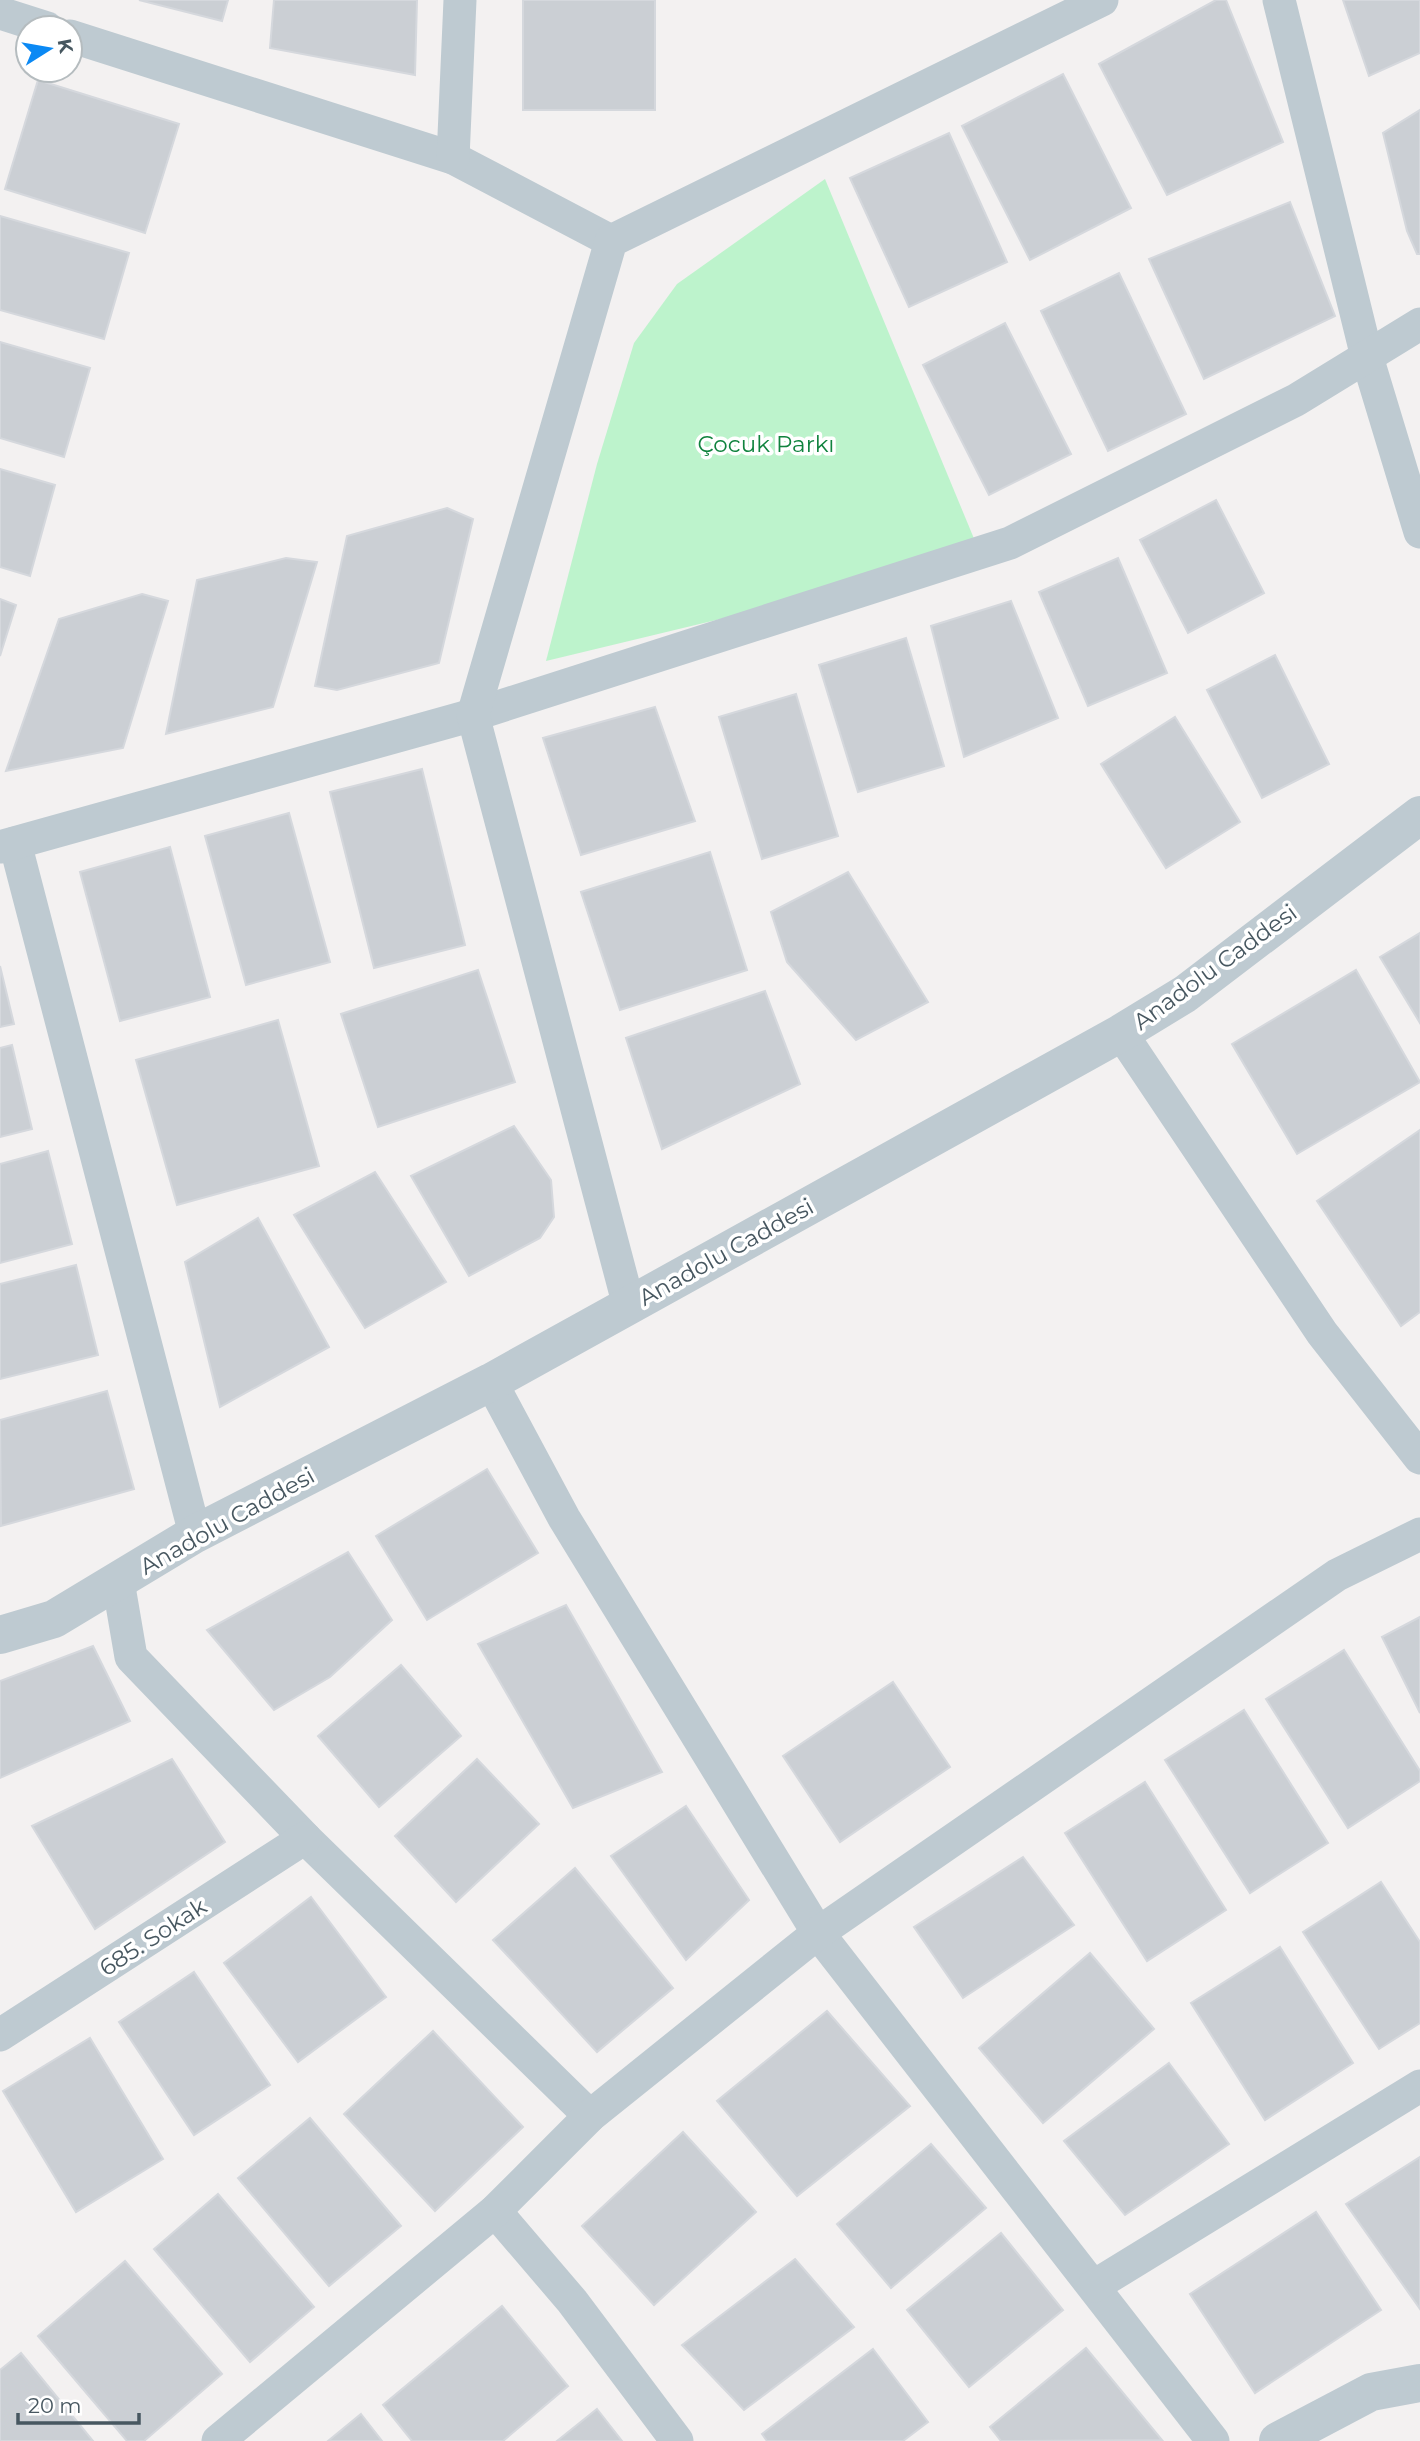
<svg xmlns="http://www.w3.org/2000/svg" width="1420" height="2441" viewBox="0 0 1420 2441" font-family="Montserrat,sans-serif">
<rect width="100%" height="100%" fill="#f3f1f1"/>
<path fill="#bdf3cc" d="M825,179L975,541L774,606L546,661L597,464L634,343L677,284Z"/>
<g fill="#cbcfd4" stroke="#d5d8dd" stroke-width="2">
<path d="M139,0H228L222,21Z"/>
<path d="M274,0H417L415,75L270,48Z"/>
<rect x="523" y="0" width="132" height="110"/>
<path d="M1216,0H1226L1283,142L1167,195L1099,64Z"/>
<path d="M1343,0H1420V53L1369,76Z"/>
<path d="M1063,74L1131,208L1030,260L962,126Z"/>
<path d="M38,80L179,124L145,233L5,189Z"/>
<path d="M1420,110V254H1417L1407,231L1383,133Z"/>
<path d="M949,133L1007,262L909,307L850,178Z"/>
<path d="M1290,202L1335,316L1204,379L1149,259Z"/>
<path d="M0,216L129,253L104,339L0,310Z"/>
<path d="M1119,273L1186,414L1108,451L1041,311Z"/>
<path d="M1005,323L1071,454L989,495L923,365Z"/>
<path d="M0,342L90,368L64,457L0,438Z"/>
<path d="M0,469L55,485L30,576L0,567Z"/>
<path d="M1216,500L1264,593L1188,633L1140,540Z"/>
<path d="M447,508L473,519L439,663L337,690L315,686L347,536Z"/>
<path d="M286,558L317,562L273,707L166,734L197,580Z"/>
<path d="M1118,558L1167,673L1088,706L1039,592Z"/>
<path d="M142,594L168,601L123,748L6,771L59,619Z"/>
<path d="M0,599L16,605L0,656Z"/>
<path d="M1011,601L1058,718L964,757L931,626Z"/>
<path d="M906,638L944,766L858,792L819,665Z"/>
<path d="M1275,655L1329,764L1262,798L1207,690Z"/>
<path d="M796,694L838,836L762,859L719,717Z"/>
<path d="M655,707L695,821L581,855L543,738Z"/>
<path d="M1175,717L1240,822L1166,868L1101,764Z"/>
<path d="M422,769L465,945L374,968L330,792Z"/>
<path d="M289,813L330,962L246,985L205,836Z"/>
<path d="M170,847L210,997L120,1021L80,872Z"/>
<path d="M710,852L747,970L620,1010L581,892Z"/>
<path d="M848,872L928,1002L856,1040L787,962L771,912Z"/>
<path d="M1420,933V1023L1380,957Z"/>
<path d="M0,966L14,1024L0,1027Z"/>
<path d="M478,970L515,1082L378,1127L341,1014Z"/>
<path d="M1356,970L1420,1082L1297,1154L1232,1044Z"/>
<path d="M765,991L800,1084L662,1149L626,1038Z"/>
<path d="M278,1020L319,1166L177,1205L136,1060Z"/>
<path d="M12,1045L32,1129L0,1137V1048Z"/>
<path d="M514,1126L551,1180L554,1217L540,1238L469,1276L411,1176Z"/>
<path d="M1420,1130V1312L1401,1326L1317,1201Z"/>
<path d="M48,1151L72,1244L0,1263V1164Z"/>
<path d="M375,1172L446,1282L365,1328L294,1215Z"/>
<path d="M258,1218L329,1347L220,1407L185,1262Z"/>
<path d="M76,1265L98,1355L0,1379V1284Z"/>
<path d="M107,1391L134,1489L1,1526L0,1420Z"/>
<path d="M487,1469L538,1553L427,1620L376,1536Z"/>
<path d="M348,1552L392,1620L330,1677L274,1710L207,1630Z"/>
<path d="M566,1605L662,1772L573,1808L478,1644Z"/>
<path d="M1420,1617V1713L1382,1637Z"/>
<path d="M93,1646L130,1721L0,1778V1681Z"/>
<path d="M1344,1650L1420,1771V1781L1348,1828L1266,1699Z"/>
<path d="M401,1665L461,1736L379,1807L318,1736Z"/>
<path d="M893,1682L950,1767L840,1842L783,1756Z"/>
<path d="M1244,1710L1328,1843L1250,1893L1165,1760Z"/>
<path d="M172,1759L225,1842L95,1929L32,1826Z"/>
<path d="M477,1759L539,1824L456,1902L395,1836Z"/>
<path d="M1145,1782L1226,1910L1147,1961L1065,1833Z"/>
<path d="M686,1806L749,1900L686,1960L611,1856Z"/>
<path d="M1023,1857L1074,1925L963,1998L914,1927Z"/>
<path d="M575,1868L673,1988L597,2052L493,1940Z"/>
<path d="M1381,1882L1420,1942V2023L1379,2049L1303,1932Z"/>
<path d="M311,1897L386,1997L298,2062L224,1963Z"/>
<path d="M1280,1947L1353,2063L1265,2120L1191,2003Z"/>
<path d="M1090,1953L1154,2029L1043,2123L979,2048Z"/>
<path d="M194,1972L270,2085L194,2135L119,2022Z"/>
<path d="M827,2011L910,2106L797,2196L717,2101Z"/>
<path d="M433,2031L523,2127L435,2211L344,2114Z"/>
<path d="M90,2038L163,2159L76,2212L3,2091Z"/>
<path d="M1169,2063L1229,2144L1125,2215L1064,2141Z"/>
<path d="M310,2118L401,2226L329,2286L238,2178Z"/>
<path d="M683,2132L756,2212L654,2305L582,2226Z"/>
<path d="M931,2144L986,2208L891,2288L837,2224Z"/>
<path d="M1420,2157V2309L1346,2204Z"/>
<path d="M218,2194L314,2307L250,2362L154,2249Z"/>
<path d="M1316,2212L1381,2310L1255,2393L1190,2294Z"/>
<path d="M1001,2233L1063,2310L969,2387L907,2310Z"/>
<path d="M795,2259L854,2327L744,2410L682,2345Z"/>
<path d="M125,2261L222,2374L144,2441H127L38,2336Z"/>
<path d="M502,2306L568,2386L503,2441H412L383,2405Z"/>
<path d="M1086,2348L1162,2440L1001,2441L990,2427Z"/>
<path d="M873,2349L928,2422L903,2441H767L762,2434Z"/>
<path d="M21,2353L93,2441H0V2370Z"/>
<path d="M597,2409L622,2441H557Z"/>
<path d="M361,2414L382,2441H328Z"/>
</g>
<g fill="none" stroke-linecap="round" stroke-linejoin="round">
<g stroke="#becad1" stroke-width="33">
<path d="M1279,0L1367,357L1420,532"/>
<path d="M0,13L47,28"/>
<path d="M70,36L453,158L611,241"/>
<path d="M453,158L460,0"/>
<path d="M15,843L195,1534"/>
<path d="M0,847L473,715L1010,543L1296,400L1420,324"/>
<path d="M1121,1033L1322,1333L1420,1458"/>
<path d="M629,1306L473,715L611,241L1102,0"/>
<path d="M491,1382L564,1518L818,1933L1213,2441"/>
<path d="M118,1581L131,1657L305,1838L590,2116"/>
<path d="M0,2035L305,1838"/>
<path d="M495,2211L572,2301L677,2441"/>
<path d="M1094,2286L1420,2086"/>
<path d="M218,2441L495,2211L590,2116L818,1933L1337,1575L1420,1534"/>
</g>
<g stroke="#becad1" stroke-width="38">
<path d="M0,1635L54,1619L195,1534L491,1382L1121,1033L1185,994L1420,815"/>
<path d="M1278,2441L1371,2392L1420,2383"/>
</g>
</g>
<g text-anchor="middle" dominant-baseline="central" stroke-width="7" stroke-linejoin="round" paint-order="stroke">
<g font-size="23" fill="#10833e" stroke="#fff">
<text x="766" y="444">Çocuk Parkı</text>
</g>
<g font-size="23" fill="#475760" stroke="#fff">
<text transform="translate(1215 967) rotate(-36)">Anadolu Caddesi</text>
<text transform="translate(726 1252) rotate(-29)">Anadolu Caddesi</text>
<text transform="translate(227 1521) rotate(-29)">Anadolu Caddesi</text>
<text transform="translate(153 1937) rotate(-33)">685. Sokak</text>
</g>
</g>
<g transform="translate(49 49) rotate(79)"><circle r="33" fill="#ffffff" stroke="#b5bcbf" stroke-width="2"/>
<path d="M0-5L12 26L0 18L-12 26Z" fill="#0b89f4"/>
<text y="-10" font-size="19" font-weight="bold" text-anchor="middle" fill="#475760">K</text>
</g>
<path d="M18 2413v10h121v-10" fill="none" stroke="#475760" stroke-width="3.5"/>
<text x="28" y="2413" font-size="21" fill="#475760" stroke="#ffffff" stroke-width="5" paint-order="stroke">20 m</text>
</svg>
